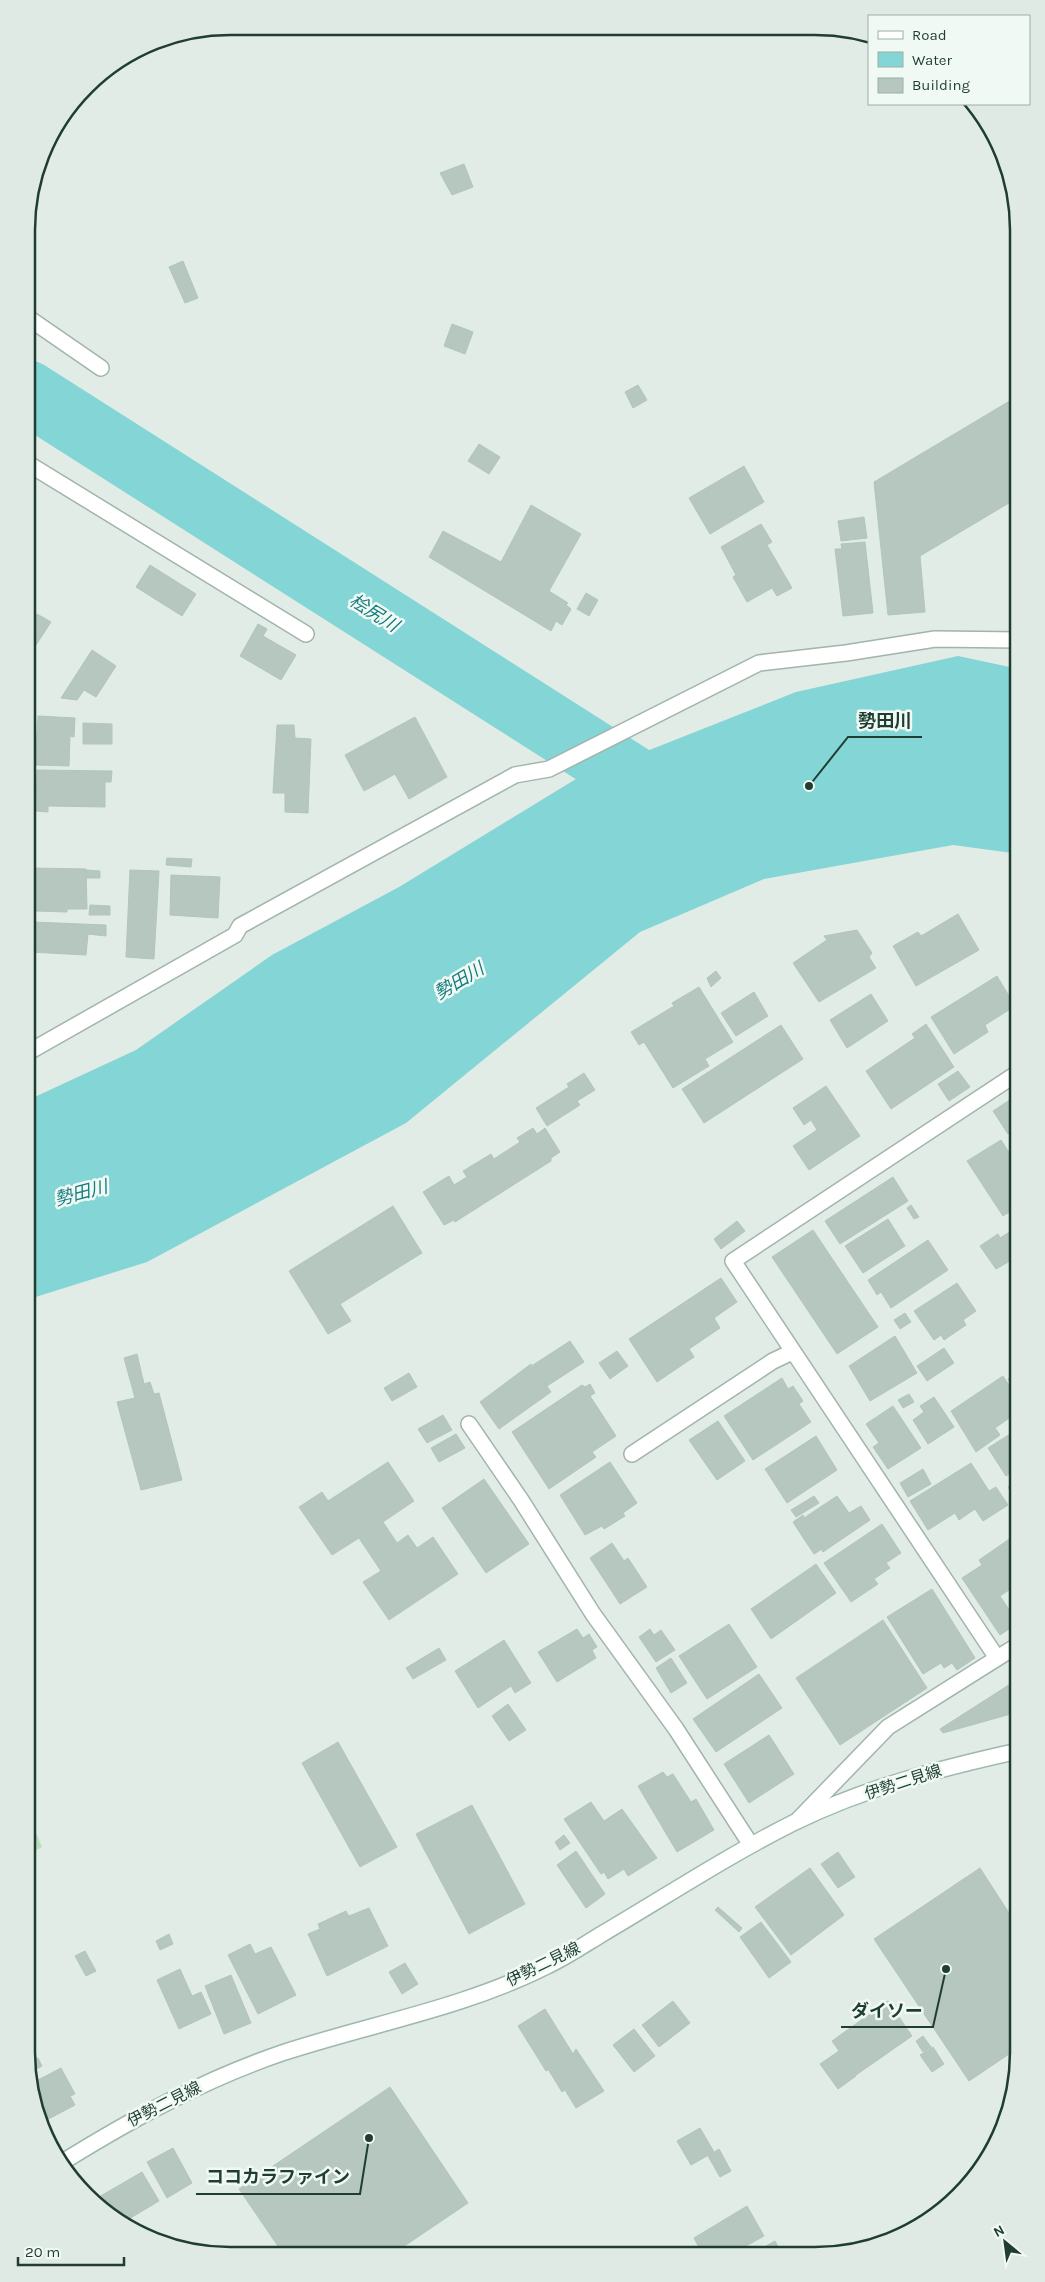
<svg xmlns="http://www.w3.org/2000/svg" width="1045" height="2282" viewBox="0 0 1045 2282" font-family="Karla,'Noto Sans JP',sans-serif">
<rect width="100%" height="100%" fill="#e0ece5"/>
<path fill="#b7dfbc" d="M26,1810L42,1847L26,1856Z"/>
<path fill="#84d5d6" d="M958,656L1019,669V854L953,845L764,879L640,932L406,1123L147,1262L26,1300V1101L136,1050L272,955L399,887L576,779L796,692Z"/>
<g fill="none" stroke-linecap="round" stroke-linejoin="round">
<path stroke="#84d5d6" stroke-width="64" d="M27,392L687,812"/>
</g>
<g fill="#b5c7be" stroke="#b2c6bb">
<path d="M464,164L473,187L452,195L440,173Z"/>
<path d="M183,261L198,298L185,303L169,267Z"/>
<path d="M452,324L473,332L465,354L444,346Z"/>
<path d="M1019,379V497L920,556L925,612L888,615L874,482L1018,396L1011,383Z"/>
<path d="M638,385L647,400L633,408L625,392Z"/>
<path d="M479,444L500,457L489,474L468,461Z"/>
<path d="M744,466L764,502L710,534L689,498Z"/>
<path d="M531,505L581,534L549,591L568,603L566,605L571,609L562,625L556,621L551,631L429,557L443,531L501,562Z"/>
<path d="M864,517L867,538L841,541L838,521Z"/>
<path d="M761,524L772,542L767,545L792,588L777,596L772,588L747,602L733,577L736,575L721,547Z"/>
<path d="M865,542L873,613L843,616L835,549H842L841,544Z"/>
<path d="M150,565L196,594L182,616L136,587Z"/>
<rect x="1010" y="589" width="9" height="24"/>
<path d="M586,593L598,600L589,616L577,609Z"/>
<path d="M37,614L51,622L36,645L27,638V629Z"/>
<path d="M258,624L267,629L263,636L296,655L281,680L240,656Z"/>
<path d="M92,650L116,666L96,697L84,690L77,700L61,698Z"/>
<path d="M38,716L75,718L74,737L70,736L69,766L35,765Z"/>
<path d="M415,717L447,777L409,799L395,774L364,791L345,755Z"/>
<path d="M27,722H31L30,761H27Z"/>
<path d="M83,723L112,724V744H83Z"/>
<path d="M277,725H294L295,738L311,739L308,813L285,812V793H273Z"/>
<path d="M37,770L112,771L111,782H105V807L48,806V812L36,811Z"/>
<path d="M167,858L192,859L191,867L166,865Z"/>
<path d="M32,868L86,869L87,909H67V912L36,911V905L30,904Z"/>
<path d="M86,870L100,871V878H86Z"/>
<path d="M130,870L159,871L154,959L126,957Z"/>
<path d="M171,875L220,877L218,918L170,915Z"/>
<path d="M90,905L110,906V915H89Z"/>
<path d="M958,914L979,950L916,986L893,946L918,932L921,936Z"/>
<path d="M32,922L106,925V936L88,934L86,955L30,952Z"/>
<path d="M857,930L872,953L869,957L876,968L819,1002L793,963L827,940L824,936Z"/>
<path d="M716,971L721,978L711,987L707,978Z"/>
<path d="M997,976L1015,1006L985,1025L988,1032L954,1054L931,1017Z"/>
<path d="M699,987L733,1042L705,1059L709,1066L673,1088L644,1042L639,1045L631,1032L674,1006L672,1003Z"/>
<path d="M754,992L768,1016L736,1036L721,1013Z"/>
<path d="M871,994L888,1021L847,1048L830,1020Z"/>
<path d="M1019,1018V1036L1010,1024Z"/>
<path d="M926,1024L954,1067L891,1109L866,1071L915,1038L912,1034Z"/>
<path d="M781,1025L803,1059L704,1123L682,1089Z"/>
<path d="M958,1071L970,1087L949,1101L938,1084Z"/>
<path d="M584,1073L595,1090L577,1101L580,1105L547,1126L536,1108L569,1087L567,1084Z"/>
<path d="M826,1086L860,1136L809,1170L793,1146L817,1130L811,1120L804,1125L793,1108Z"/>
<path d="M1019,1094V1127L1008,1134L993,1111Z"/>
<path d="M533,1128L537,1134L545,1128L560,1152L551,1158V1161L455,1222L454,1220L444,1225L423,1192L449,1176L454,1185L467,1177L463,1171L491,1154L494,1159L520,1142L517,1138Z"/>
<path d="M1001,1140L1019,1168V1206L1003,1216L967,1161Z"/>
<path d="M893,1177L908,1201L840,1244L825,1221Z"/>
<path d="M911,1205L919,1217L914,1219L907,1208Z"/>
<path d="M393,1206L422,1253L340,1304L351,1321L328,1334L289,1271Z"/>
<path d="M888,1219L905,1246L863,1273L845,1246Z"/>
<path d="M737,1221L745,1231L721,1249L714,1239Z"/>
<path d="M1019,1226L1018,1263L1015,1258L996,1269L980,1246L998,1234L1000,1238Z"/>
<path d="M813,1230L878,1327L837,1354L772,1257Z"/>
<path d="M928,1240L948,1270L891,1308L881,1292L877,1295L868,1280Z"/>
<path d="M721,1278L737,1302L714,1318L720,1328L689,1349L694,1357L657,1382L629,1339Z"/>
<path d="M957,1283L976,1311L963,1320L966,1325L944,1340L941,1335L934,1340L914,1311Z"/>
<path d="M905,1313L911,1322L900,1329L894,1320Z"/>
<path d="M895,1336L917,1373L870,1401L849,1366Z"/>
<path d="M570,1341L584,1362L547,1386L533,1365Z"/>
<path d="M944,1348L954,1363L927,1381L917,1366Z"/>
<path d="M617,1351L628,1366L610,1379L599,1363Z"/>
<path d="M137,1354L144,1384L150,1382L154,1394L159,1393L182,1480L141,1490L117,1402L135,1398L124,1358Z"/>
<path d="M531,1364L551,1392L499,1429L480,1402Z"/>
<path d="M409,1373L417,1387L392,1401L384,1388Z"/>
<path d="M1018,1373V1392L1016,1394L1008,1379Z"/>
<path d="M1003,1376L1018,1399V1412L995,1428L1000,1435L976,1452L951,1411Z"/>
<path d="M782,1378L788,1389L793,1386L803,1401L799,1404L811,1422L753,1460L724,1416Z"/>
<path d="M590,1384L595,1393L590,1396L616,1436L592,1452L596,1457L549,1489L512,1432L582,1385L585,1387Z"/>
<path d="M909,1394L914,1402L903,1408L898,1400Z"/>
<path d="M934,1397L954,1427L928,1444L913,1420L924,1412L920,1406Z"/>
<path d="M893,1406L921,1448L888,1469L873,1447L879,1443L866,1424Z"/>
<path d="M443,1415L452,1430L427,1443L418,1429Z"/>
<path d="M718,1421L745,1461L717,1480L689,1440Z"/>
<path d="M1018,1429V1468L1006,1476L988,1448Z"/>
<path d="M456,1434L465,1448L439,1462L431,1448Z"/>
<path d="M816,1436L837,1470L787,1503L765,1469Z"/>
<path d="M388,1462L414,1501L383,1522L397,1543L408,1535L417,1548L433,1537L458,1574L389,1620L363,1582L381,1571L359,1538L332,1555L299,1507L322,1492L328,1501Z"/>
<path d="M610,1462L637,1503L623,1513L625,1516L604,1529L602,1526L585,1535L560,1495Z"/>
<path d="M971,1463L989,1491L996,1487L1008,1505L983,1521L975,1509L959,1520L955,1513L928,1530L910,1501Z"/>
<path d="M923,1469L931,1484L908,1497L900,1483Z"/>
<path d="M484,1479L529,1544L486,1573L442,1508Z"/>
<path d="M1018,1481V1504L1008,1487Z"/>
<path d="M814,1496L819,1503L796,1517L791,1510Z"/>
<path d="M837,1496L849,1513L861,1506L870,1520L823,1552L812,1534L804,1539L793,1522L803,1515L804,1518Z"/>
<path d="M882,1524L901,1553L886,1563L890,1568L874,1579L878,1584L851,1602L824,1563Z"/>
<path d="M1018,1533V1584L1000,1596L1018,1623L1000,1635L962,1578L982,1565L979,1560Z"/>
<path d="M812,1534L822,1549L814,1554L804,1539Z"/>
<path d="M612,1543L624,1561L628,1558L647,1587L620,1604L590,1558Z"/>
<path d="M816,1564L836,1593L771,1639L751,1609Z"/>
<path d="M932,1589L975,1658L957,1670L952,1663L944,1668L941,1663L923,1674L887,1617Z"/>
<path d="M883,1620L927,1688L840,1745L796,1678Z"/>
<path d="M729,1624L757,1667L707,1699L679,1656Z"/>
<path d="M577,1629L583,1638L589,1634L597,1647L592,1650L596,1658L557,1682L538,1652Z"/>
<path d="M650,1629L667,1655L656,1662L639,1637Z"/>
<path d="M661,1630L675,1650L667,1655L654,1635Z"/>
<path d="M504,1640L531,1683L515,1693L511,1686L478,1708L455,1671Z"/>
<path d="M439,1648L446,1660L413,1679L406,1668Z"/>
<path d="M671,1658L687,1683L671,1693L656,1668Z"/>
<path d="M759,1674L782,1708L716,1752L693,1719Z"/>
<path d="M1015,1681L1018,1686V1712L943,1733L940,1729Z"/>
<path d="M508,1704L526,1730L509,1741L492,1716Z"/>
<path d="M769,1735L794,1774L749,1803L724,1764Z"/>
<path d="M338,1742L397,1847L360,1867L302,1763Z"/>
<path d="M663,1772L667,1777L673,1774L691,1802L696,1799L714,1830L677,1852L638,1786Z"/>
<path d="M591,1802L604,1821L622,1809L657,1858L628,1876L624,1869L608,1879L604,1872L601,1874L564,1819Z"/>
<path d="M472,1805L525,1904L469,1934L416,1834Z"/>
<path d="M564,1835L570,1843L560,1850L555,1842Z"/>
<path d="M576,1851L605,1894L586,1908L557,1865Z"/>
<path d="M838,1852L855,1877L838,1888L821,1864Z"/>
<path d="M810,1868L844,1915L791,1955L755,1907Z"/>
<path d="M980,1868L1018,1927V2048L969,2081L874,1939Z"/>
<path d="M718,1907L742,1928L739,1932L715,1910Z"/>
<path d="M369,1908L388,1946L327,1976L308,1934L320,1929L318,1924L346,1911L349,1916Z"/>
<path d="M761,1922L791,1962L769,1978L740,1937Z"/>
<path d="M169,1934L173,1944L160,1950L156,1941Z"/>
<path d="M250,1944L255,1954L271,1947L296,1995L258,2014L228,1955Z"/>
<path d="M85,1951L96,1971L86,1976L75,1956Z"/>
<path d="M405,1963L418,1984L402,1994L389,1972Z"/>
<path d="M180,1969L192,1996L201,1992L211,2014L179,2029L157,1980Z"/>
<path d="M231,1975L251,2023L224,2034L205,1986Z"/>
<path d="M673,2001L690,2023L659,2047L642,2025Z"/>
<path d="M888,2001L912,2036L856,2075L832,2041Z"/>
<path d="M545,2009L573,2054L546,2071L518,2026Z"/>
<path d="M634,2029L655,2056L634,2072L613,2045Z"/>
<path d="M923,2036L931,2047L923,2052L916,2041Z"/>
<path d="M933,2047L944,2064L932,2072L920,2055Z"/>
<path d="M576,2049L604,2091L576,2108L565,2090L562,2092L548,2069L573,2054Z"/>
<path d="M839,2051L856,2076L838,2089L820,2064Z"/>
<path d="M38,2058L42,2066L29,2073L28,2063Z"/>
<path d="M61,2068L75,2094L70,2096L75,2105L41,2123L33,2105L29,2076L34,2073L38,2080Z"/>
<path d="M390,2087L468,2203L394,2253L282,2252L239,2189Z"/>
<path d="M700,2128L714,2152L691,2165L677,2141Z"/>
<path d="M173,2148L192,2183L167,2198L147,2162Z"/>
<path d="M719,2149L731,2171L720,2177L708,2156Z"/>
<path d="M142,2172L159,2201L122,2223L92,2201Z"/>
<path d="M747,2206L764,2236L730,2255H703L694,2238Z"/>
<path d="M775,2241L783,2256L750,2255Z"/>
</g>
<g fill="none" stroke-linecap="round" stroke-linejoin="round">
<defs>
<g id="minor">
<path d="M27,317L101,368"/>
<path d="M27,463L306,634"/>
<path d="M27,1053L235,935L240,926L515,775L549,769L759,663L846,653L935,639L1019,640"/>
<path d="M469,1424L521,1500L593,1614L676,1729L751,1845"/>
<path d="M632,1454L773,1361L792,1352"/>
<path d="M997,1658L733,1261L1019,1072"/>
<path d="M797,1821L888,1727L1018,1645"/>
</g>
<path id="secondary" d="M61,2163C132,2119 203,2080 282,2053C370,2024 464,2008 547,1966C566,1957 584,1945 602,1934C665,1897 727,1856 793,1823C864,1788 941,1768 1018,1751"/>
</defs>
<use href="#minor" stroke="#a2b4ab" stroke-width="18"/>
<use href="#secondary" stroke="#9eb9ac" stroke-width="18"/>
<use href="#minor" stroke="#fff" stroke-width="15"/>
<use href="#secondary" stroke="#fff" stroke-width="15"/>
</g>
<g text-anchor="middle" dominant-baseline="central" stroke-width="5" stroke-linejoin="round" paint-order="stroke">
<g font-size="16" fill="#1f3e31" stroke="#f1f9f4">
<text transform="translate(903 1782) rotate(-18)">伊勢二見線</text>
<text transform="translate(543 1964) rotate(-26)">伊勢二見線</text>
<text transform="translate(164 2104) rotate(-27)">伊勢二見線</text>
</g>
<g font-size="18" font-style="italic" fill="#157c7f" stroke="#f1f9f4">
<text transform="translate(374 613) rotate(32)">桧尻川</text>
<text transform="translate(459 981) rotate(-31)">勢田川</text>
<text transform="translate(81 1193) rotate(-15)">勢田川</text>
</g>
</g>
<path d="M0 0H1045V2282H0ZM230 35H815A195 195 0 0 1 1010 230V2052A195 195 0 0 1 815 2247H230A195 195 0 0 1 35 2052V230A195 195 0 0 1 230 35Z" fill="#e0eae4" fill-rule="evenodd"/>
<path fill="none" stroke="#1f3e31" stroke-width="2.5" d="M230 35H815A195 195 0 0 1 1010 230V2052A195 195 0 0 1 815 2247H230A195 195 0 0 1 35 2052V230A195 195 0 0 1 230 35Z"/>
<path fill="none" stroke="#1f3e31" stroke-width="2" d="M809 786L848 737H922M946 1969L933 2027H841M369 2138L360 2194H196"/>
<g fill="#1f3e31" stroke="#f1f9f4" stroke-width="2">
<circle cx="809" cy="786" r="5"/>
<circle cx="946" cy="1969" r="5"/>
<circle cx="369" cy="2138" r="5"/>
</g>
<g font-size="18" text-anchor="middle" font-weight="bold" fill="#1f3e31" stroke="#f1f9f4" stroke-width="5" stroke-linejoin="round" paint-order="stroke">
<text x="885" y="727">勢田川</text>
<text x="887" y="2017">ダイソー</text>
<text x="278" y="2183">ココカラファイン</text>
</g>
<rect x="868" y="15" width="162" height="90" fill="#f1f9f4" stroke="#9daea6"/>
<rect x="878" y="31" width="25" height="8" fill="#ffffff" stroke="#9daea6"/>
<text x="912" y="40" font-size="15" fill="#1f3e31">Road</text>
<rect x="878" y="52" width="25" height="15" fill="#84d5d6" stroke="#9daea6"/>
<text x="912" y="65" font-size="15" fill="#1f3e31">Water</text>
<rect x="878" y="78" width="25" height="15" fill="#b5c7be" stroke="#9daea6"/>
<text x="912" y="90" font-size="15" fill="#1f3e31">Building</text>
<g transform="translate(1005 2242) rotate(331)" stroke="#f1f9f4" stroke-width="4" paint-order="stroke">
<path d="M0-4L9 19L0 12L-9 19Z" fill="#1f3e31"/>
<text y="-8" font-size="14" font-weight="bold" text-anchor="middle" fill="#1f3e31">N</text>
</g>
<path d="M18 2257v8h106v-8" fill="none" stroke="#1f3e31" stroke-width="2.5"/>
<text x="25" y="2257" font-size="15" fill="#1f3e31" stroke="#f1f9f4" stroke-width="4" paint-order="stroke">20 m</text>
</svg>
